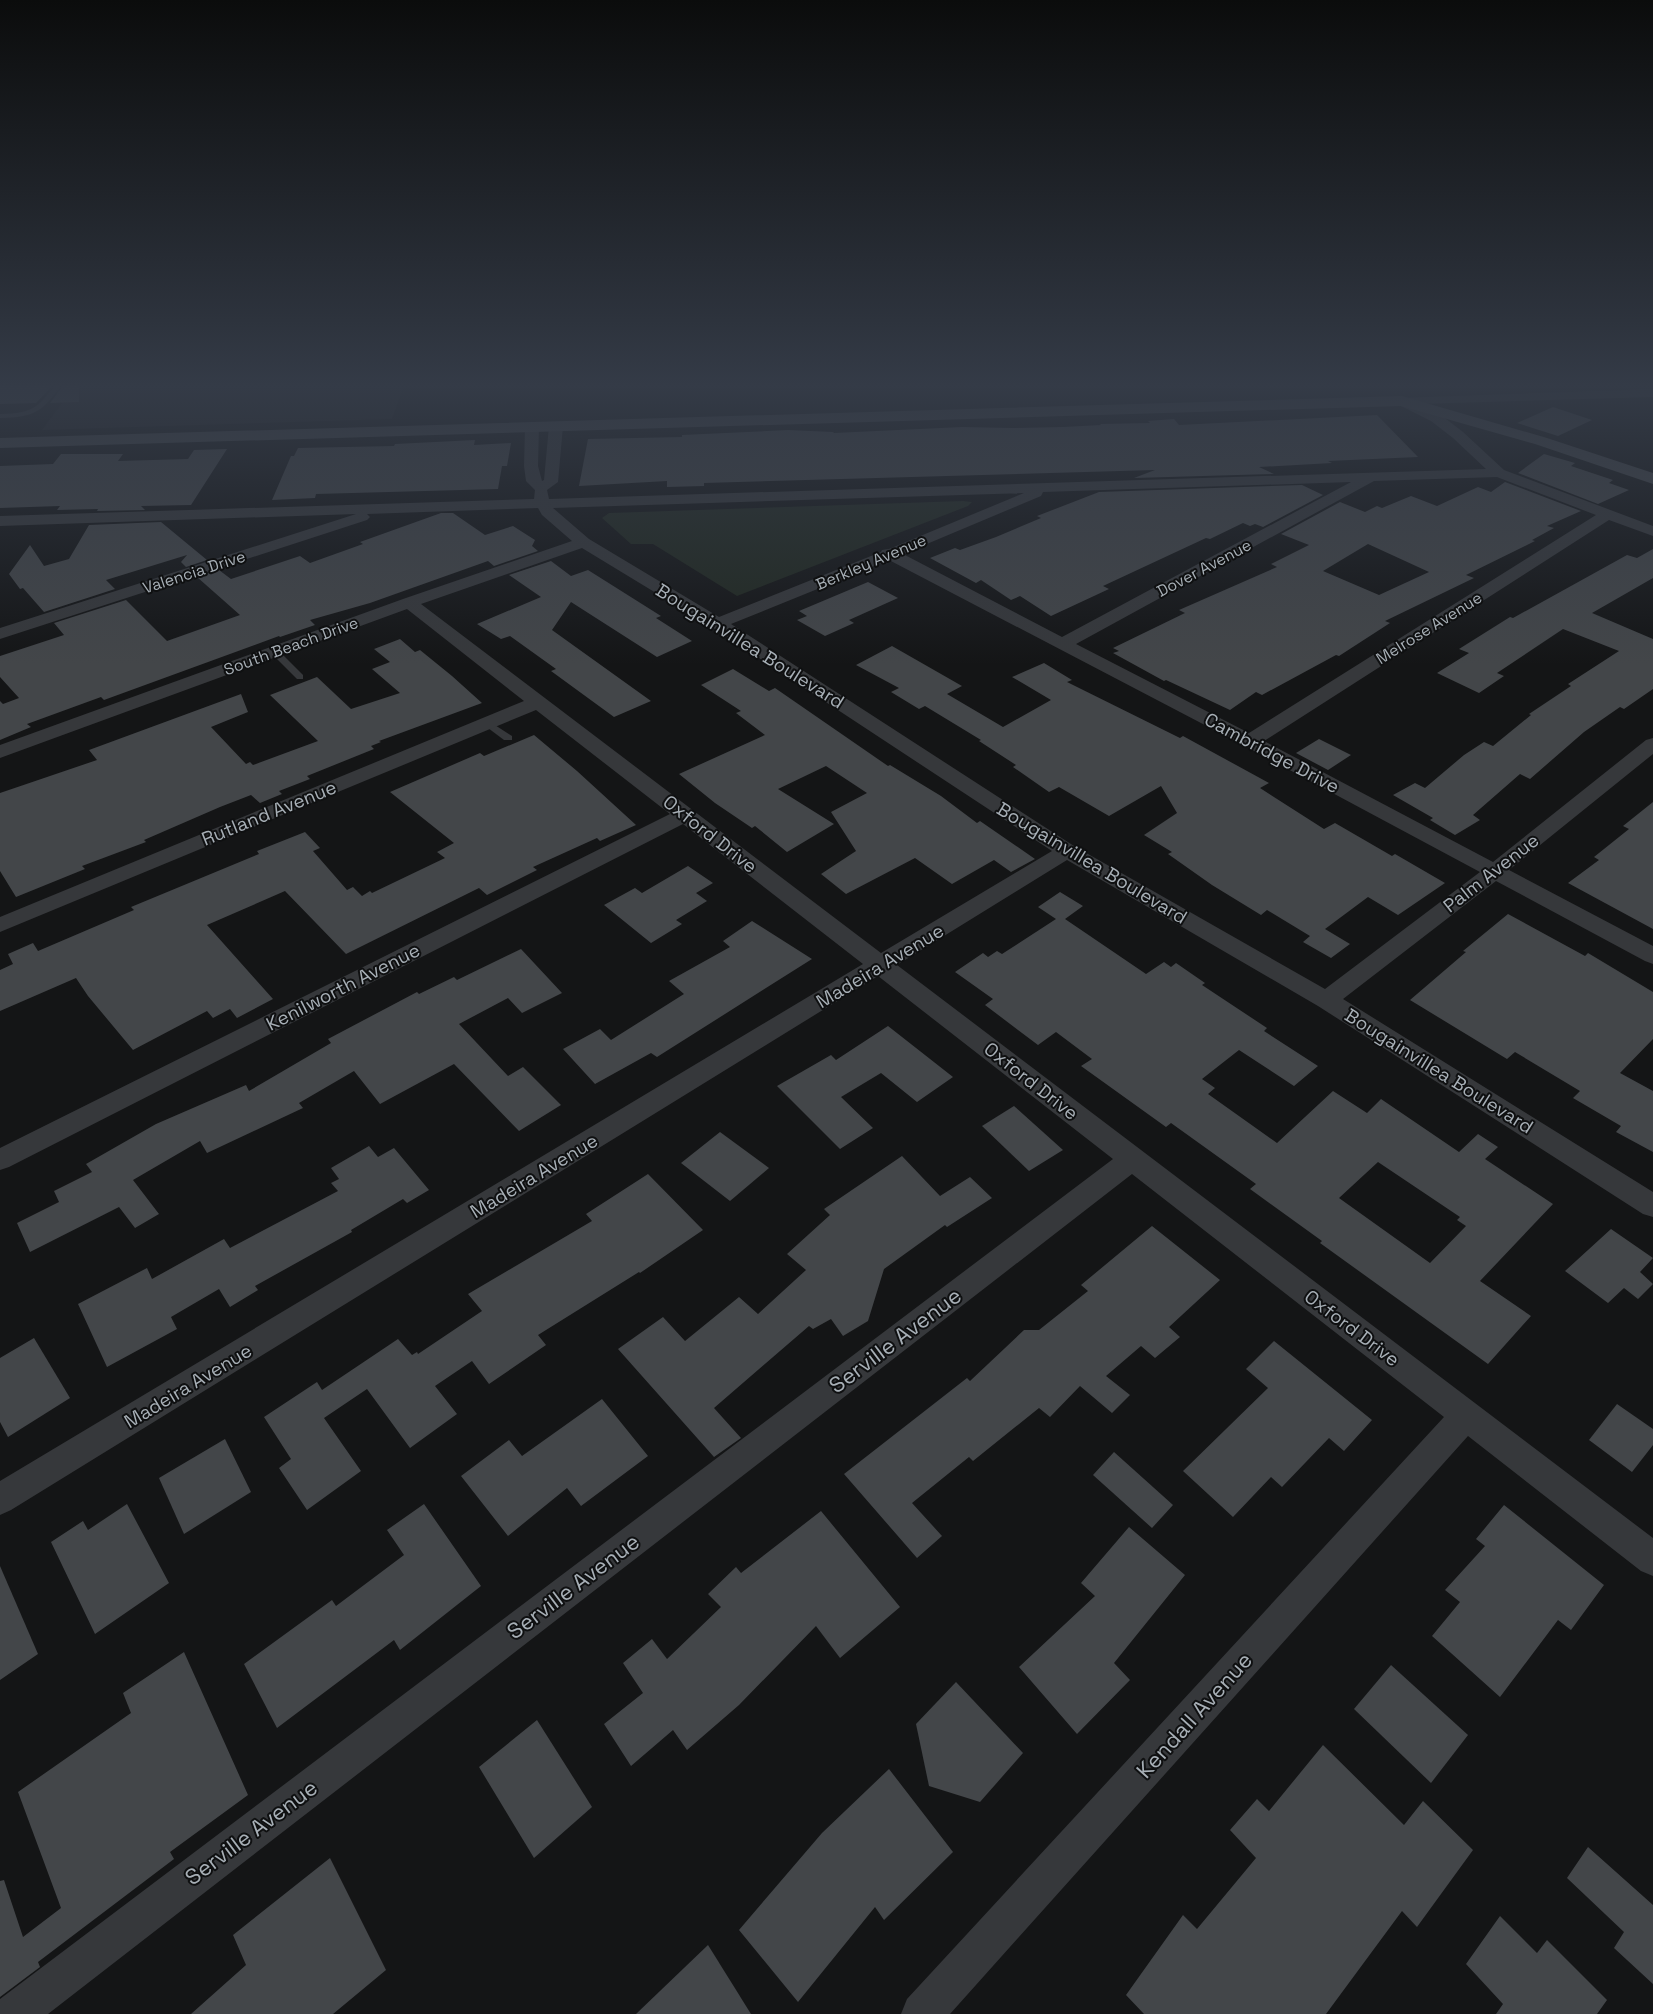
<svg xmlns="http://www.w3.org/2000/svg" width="1653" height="2014" viewBox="0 0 1653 2014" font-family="'Space Grotesk',sans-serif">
<rect width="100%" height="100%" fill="#141516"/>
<path fill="#202123" d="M77,383H405L392,419L42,430Z"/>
<path fill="#212921" d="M963,501L972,502L968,506L737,596L653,544H631L602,518L609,513Z"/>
<g fill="#434649" fill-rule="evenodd">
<path d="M0,383H55L36,403L0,404Z"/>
<path d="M65,383H79V402L50,403Z"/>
<path d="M1553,407L1592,420L1558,436L1517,423Z"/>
<path d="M1377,415L1418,457L1328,461L1332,463L1259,467L1274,474L1134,478L1155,470L704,483V486L667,487V481L579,486L588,439L682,437V435L788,430L833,432L834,433L962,427L1012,428L1063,427L1101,425L1100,424L1150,423L1148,421L1174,419L1179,425Z"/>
<path d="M475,440L474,445L511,443L507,466H502L498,489L316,494L315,498L272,500L291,456H294L298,448L394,446L395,444Z"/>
<path d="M227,449L191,505L141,506L145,510L97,511L98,509L57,510L60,506L0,508V466L53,464L61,454H123L118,461L188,459L194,450Z"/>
<path d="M1544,454L1575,463L1571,466L1613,480L1609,483L1629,490L1598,504L1518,473Z"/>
<path d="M1505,482L1581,511L1547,526L1554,528L1532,540L1535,541L1466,575L1474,578L1385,621L1390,623L1339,656L1336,655L1262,695L1256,692L1230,710L1166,680L1164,681L1113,653L1119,651L1113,648L1185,613L1179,610L1277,567L1271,564L1309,545L1281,534L1340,502L1365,512L1377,506L1382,508L1411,496L1437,506L1478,487L1491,492ZM1368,544L1429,572L1379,595L1323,571Z"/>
<path d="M1302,485L1323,495L1263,527L1255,524L1250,526L1243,523L1210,539L1206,538L1103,586L1109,589L1051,616L1020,596L1011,600L981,580L976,583L930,558L955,548L960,550L996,537L1041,518L1037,516L1099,492Z"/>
<path d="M441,513H453L485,535L513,526L535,540L532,546L538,551L494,566L488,561L370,603L310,620L315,625L280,637L279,636L104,700L101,697L27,724L31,727L0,740V701L3,704L19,698L0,677V656L64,635L54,623L126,600L167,641L240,615L197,577L219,570L231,579L300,556L310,563L363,544L360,542Z"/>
<path d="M161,522L207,560L186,567L181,562L187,555L106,580L115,589L44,612L23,588L20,589L9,574L30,545L44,566L69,559L89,525Z"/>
<path d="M1653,549V578L1592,613L1653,639V689L1624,709L1620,707L1584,732L1530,779L1520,774L1473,815L1480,820L1455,835L1430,820L1433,818L1393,795L1415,783L1425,788L1464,755L1484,742L1493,746L1531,715L1529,714L1571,686L1568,684L1619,651L1563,629L1497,673L1504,676L1479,693L1437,673L1469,653L1459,649L1510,617L1513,618L1627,555L1637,558Z"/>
<path d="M551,561L571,576L588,570L661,616L656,618L692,641L657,657L571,602L552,630L651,701L614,717L551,671L556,669L510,636L501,639L477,624L541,597L509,575Z"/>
<path d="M868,582L898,598L849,620L854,623L825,636L797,620L807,616L799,611Z"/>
<path d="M400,639L415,652L420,650L452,676L482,703L379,741L381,742L371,746L374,749L307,776L310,779L279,791L282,794L260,803L251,795L220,807L144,840L146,842L82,866L85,869L16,897L0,871V793L97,760L89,750L241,694L248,712L211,727L246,764L250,762L253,765L318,741L270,695L317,677L351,709L400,693L372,669L390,662L374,649Z"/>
<path d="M892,646L962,686L947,694L1003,727L1051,700L1012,677L1044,663L1072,680L1067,682L1180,738L1183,736L1269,783L1260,788L1324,829L1335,823L1392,856L1395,854L1445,883L1398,915L1368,897L1325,929L1350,944L1331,958L1303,942L1310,936L1267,910L1261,915L1212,885L1168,854L1172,852L1144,835L1177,813L1161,786L1109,816L1059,787L1049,792L1013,767L1016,765L979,741L981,740L925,706L919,709L891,692L899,688L856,665Z"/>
<path d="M733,669L769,691L775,688L888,766L890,765L941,796L977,823L980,821L1035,859L1011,872L994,860L952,884L915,858L846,894L821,874L856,851L831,812L867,793L826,766L778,789L834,824L787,852L755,826L752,828L715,803L679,774L765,735L736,713L741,711L701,685Z"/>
<path d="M534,735L577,771L636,825L600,841L597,838L533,867L537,870L487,895L479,888L346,954L285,891L207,925L273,999L237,1018L230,1009L213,1018L207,1011L133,1050L88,996L76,978L0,1011V970L13,964L8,954L33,943L38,951L134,910L131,907L259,854L257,851L305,832L320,848L313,851L347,890L353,887L362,896L370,891L372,893L445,858L437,852L454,843L390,792L480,753L484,756Z"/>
<path d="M1319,739L1351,755L1328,770L1296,753Z"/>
<path d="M1653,802V929L1568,883L1599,860L1594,857L1629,829L1623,826Z"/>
<path d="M688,866L713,883L696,893L707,901L676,920L682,924L651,943L604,905L635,888L642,893Z"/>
<path d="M1060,892L1083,906L1065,919L1146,974L1164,962L1171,967L1176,963L1205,983L1202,985L1267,1028L1264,1031L1318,1066L1294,1086L1239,1050L1202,1079L1215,1088L1208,1094L1277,1143L1333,1091L1367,1113L1381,1099L1459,1152L1478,1134L1498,1147L1485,1159L1553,1204L1480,1281L1531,1316L1488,1364L1320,1243L1322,1241L1250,1189L1256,1184L1171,1123L1166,1127L1081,1066L1092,1059L1056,1032L1038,1045L985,1005L993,999L955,972L983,953L988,957L997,951L1002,954L1056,919L1038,907ZM1378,1162L1460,1217L1457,1220L1466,1226L1430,1263L1339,1198Z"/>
<path d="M1508,914L1585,956L1588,953L1653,992V1039L1620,1073L1653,1091V1152L1616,1132L1621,1126L1573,1098L1580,1091L1515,1052L1507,1059L1410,1000L1466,952L1463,951Z"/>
<path d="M752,921L812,959L657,1057L651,1053L595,1084L563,1049L600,1029L611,1040L684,994L669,981L730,947L723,941Z"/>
<path d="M521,949L562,993L522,1013L508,998L459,1024L508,1076L523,1067L561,1105L519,1131L454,1064L380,1104L354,1071L299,1103L303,1108L207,1153L200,1141L133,1180L159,1214L135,1228L119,1207L30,1252L17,1223L59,1202L54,1191L92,1172L86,1164L156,1124L246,1085L249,1091L331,1043L328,1039L417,992L419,994L454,977L457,980Z"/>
<path d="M888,1026L953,1077L917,1102L881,1073L841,1097L873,1128L840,1149L777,1086L831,1055L836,1060Z"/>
<path d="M1014,1106L1063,1150L1029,1171L982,1126Z"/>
<path d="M720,1132L769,1168L730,1201L681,1163Z"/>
<path d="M369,1146L378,1157L394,1148L429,1190L407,1203L403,1199L351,1230L352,1232L255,1286L258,1290L230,1307L219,1289L171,1317L177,1329L107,1367L78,1304L147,1268L152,1279L224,1239L230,1248L338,1191L331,1183L339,1179L331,1168Z"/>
<path d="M902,1156L940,1196L970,1177L992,1198L947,1227L945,1225L884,1269L868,1321L843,1336L831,1319L813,1329L809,1326L714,1408L741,1438L714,1457L618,1349L663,1317L685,1341L739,1297L758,1314L806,1270L787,1254L830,1215L824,1209Z"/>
<path d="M648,1174L703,1230L640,1273L639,1272L538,1335L546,1345L489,1384L472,1361L435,1386L457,1414L410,1448L367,1389L324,1418L361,1471L307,1510L279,1468L291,1459L264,1417L317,1382L322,1390L398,1339L412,1355L417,1352L418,1354L482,1311L468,1294L592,1221L586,1214Z"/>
<path d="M1152,1226L1220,1280L1169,1327L1180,1337L1155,1358L1141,1346L1106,1376L1130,1395L1112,1413L1080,1386L1050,1417L1039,1408L973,1461L969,1457L912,1503L942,1536L917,1558L844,1474L967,1378L970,1381L1024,1330H1039L1088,1291L1081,1285Z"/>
<path d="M1611,1229L1653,1258L1640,1272L1653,1284L1638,1299L1624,1288L1608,1303L1565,1271Z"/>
<path d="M34,1338L70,1398L8,1437L0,1422V1358Z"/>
<path d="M1274,1341L1372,1420L1344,1451L1329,1438L1282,1487L1271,1477L1233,1517L1183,1471L1268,1388L1246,1369Z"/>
<path d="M602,1399L648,1456L581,1506L567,1488L508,1536L461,1476L509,1440L522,1456Z"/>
<path d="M1617,1404L1653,1429V1445L1632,1472L1589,1440Z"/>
<path d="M225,1439L251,1492L184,1534L159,1478Z"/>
<path d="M1114,1452L1173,1505L1152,1528L1093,1475Z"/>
<path d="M127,1504L169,1583L95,1634L51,1542L83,1521L88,1530Z"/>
<path d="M424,1504L481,1586L400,1650L394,1640L277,1728L244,1664L332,1600L336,1606L404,1555L387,1530Z"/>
<path d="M1504,1505L1604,1585L1571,1630L1558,1620L1500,1697L1432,1636L1460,1602L1445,1590L1485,1546L1476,1539Z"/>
<path d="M821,1511L900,1607L840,1658L816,1626L739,1705L687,1750L673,1730L631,1766L604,1724L643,1693L623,1663L652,1639L667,1659L721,1607L708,1594L736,1567L741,1573Z"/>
<path d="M1129,1527L1185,1575L1114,1663L1130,1680L1077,1734L1019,1667L1095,1596L1081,1583Z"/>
<path d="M0,1566L38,1654L0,1680Z"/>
<path d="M184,1652L248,1795L170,1852L174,1859L38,1962L40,1967L0,1997V1881L4,1880L23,1937L61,1908L18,1792L131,1713L123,1693Z"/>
<path d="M1391,1665L1468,1735L1431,1783L1354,1709Z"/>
<path d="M956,1682L1023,1753L980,1802L929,1786L916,1724Z"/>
<path d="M537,1720L592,1807L534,1858L479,1767Z"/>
<path d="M1323,1745L1404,1825L1423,1801L1473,1850L1417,1927L1402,1911L1326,2014H1144L1126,1995L1183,1915L1197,1929L1256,1858L1230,1830L1257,1799L1269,1811Z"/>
<path d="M889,1769L953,1852L884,1920L875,1907L798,2002L739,1930L822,1833Z"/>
<path d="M1588,1847L1653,1905V1984L1614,1948L1624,1932L1567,1878Z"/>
<path d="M330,1858L386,1970L333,2014H191L246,1965L233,1935Z"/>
<path d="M1500,1916L1537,1953L1547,1940L1607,2000L1597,2014H1496L1503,2004L1466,1964Z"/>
<path d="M708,1945L751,2014H636Z"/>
</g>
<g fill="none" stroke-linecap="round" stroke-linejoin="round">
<g fill="#36383b" fill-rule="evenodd">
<path d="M57,383H63C42,412 36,417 0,418V414C34,413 37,408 57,383Z"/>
<path d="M275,649L278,650L303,675V679H297L270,652Z"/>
<path d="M487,720L512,736V740H504L484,725L482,723Z"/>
</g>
<path fill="#36383b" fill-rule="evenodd" d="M1653,389V397L1419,404L1441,415L1463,432L1504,470L1653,526V536L1609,520L1264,741L1493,862L1646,740L1653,738V754L1509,870L1653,946V964L1645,961L1496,881L1343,999L1653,1192V1217L1643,1214L1318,1006L1067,860L897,965L1653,1538V1576L1641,1571L1468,1436L950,2014H901L907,1999L1444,1417L1132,1174L48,2014H0V1999L1113,1159L878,976L11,1510L0,1515V1481L863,964L683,824L9,1167L0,1170V1148L670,814L536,710L0,932V917L524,701L407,609L0,758V745L403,599L572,541L542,515L538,508L367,514L370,517L367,520L0,639V628L356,514L0,526V516L534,499L535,490L526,481L524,466L525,427L532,423L539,427L538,466L542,481L544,480L549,426L556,422L563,426L558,482L547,490L549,499L1486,469L1453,438L1431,421L1397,404L1395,401L1397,398ZM1497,477L1596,515L1249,733L1076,644L1374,481ZM1351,482L1062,637L903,554L1041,496L1043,492ZM1024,493L889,549L882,550L881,552L719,617L589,539L553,508ZM582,548L712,627L1052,851L881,953L421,604ZM889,560L1243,745L1480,872L1325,989L1074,846L731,624Z"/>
<path fill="#44474b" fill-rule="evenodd" d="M1402,396L1547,438L1653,473V484L1535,444L1401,406L0,448V438Z"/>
</g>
<linearGradient id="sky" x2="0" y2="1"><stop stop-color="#0b0c0c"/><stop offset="0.58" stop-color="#343b47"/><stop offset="1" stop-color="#343b47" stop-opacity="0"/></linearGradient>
<rect width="1653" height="665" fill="url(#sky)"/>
<g text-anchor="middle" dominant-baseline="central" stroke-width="4" stroke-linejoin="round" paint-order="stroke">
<g font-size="16" fill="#a7afb6" stroke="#0f1011">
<text transform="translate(871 562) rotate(-23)">Berkley Avenue</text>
<text transform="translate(1204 568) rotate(-28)">Dover Avenue</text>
<text transform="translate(194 572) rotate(-18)">Valencia Drive</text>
<text transform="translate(1429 628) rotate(-32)">Melrose Avenue</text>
<text transform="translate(291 646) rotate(-20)">South Beach Drive</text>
</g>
<g font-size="19" fill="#a7afb6" stroke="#0f1011">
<text transform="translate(750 646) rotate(32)">Bougainvillea Boulevard</text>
<text transform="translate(1272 753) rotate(28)">Cambridge Drive</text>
<text transform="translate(269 813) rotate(-22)">Rutland Avenue</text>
<text transform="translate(710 834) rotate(38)">Oxford Drive</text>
<text transform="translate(1092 863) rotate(31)">Bougainvillea Boulevard</text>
<text transform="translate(1491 873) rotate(-38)">Palm Avenue</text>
<text transform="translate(880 966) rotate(-31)">Madeira Avenue</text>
<text transform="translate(343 987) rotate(-27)">Kenilworth Avenue</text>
<text transform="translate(1439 1071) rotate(32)">Bougainvillea Boulevard</text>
<text transform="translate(1031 1081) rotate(38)">Oxford Drive</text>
<text transform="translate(534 1176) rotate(-31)">Madeira Avenue</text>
<text transform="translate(1352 1328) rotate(37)">Oxford Drive</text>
<text transform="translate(188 1386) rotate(-31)">Madeira Avenue</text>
</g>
<g font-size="22" fill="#a7afb6" stroke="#0f1011">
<text transform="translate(895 1340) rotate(-37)">Serville Avenue</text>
<text transform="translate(573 1586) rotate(-37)">Serville Avenue</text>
<text transform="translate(1194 1715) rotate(-48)">Kendall Avenue</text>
<text transform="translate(251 1832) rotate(-37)">Serville Avenue</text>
</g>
</g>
</svg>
